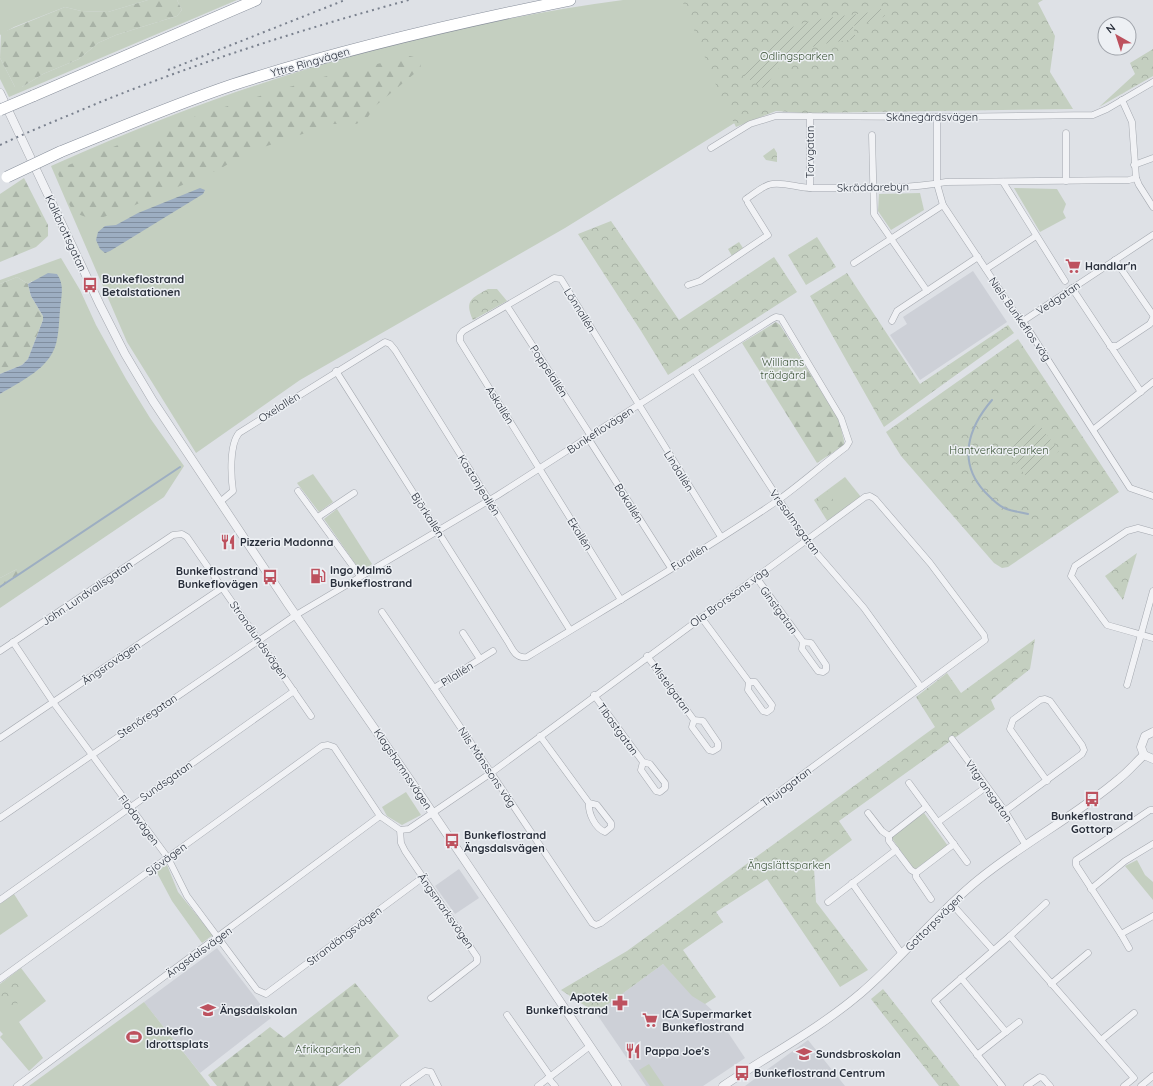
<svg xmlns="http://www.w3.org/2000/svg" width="1153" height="1086" viewBox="0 0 1153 1086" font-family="Quicksand,sans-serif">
<defs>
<pattern id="forest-firs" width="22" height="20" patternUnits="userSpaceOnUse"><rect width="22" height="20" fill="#c4cfc0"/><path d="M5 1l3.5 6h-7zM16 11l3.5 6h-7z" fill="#a8b2a6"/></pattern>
<pattern id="park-crowns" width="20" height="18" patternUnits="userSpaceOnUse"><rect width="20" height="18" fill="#c4cfc0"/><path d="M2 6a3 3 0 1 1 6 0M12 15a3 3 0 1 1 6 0" fill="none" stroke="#a8b2a6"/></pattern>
<pattern id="garden-furrows" width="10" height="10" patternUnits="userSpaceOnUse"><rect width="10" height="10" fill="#c4cfc0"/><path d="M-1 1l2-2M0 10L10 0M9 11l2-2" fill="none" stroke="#a8b2a6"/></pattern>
<pattern id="water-rules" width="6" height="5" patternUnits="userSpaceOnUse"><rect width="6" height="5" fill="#9daec2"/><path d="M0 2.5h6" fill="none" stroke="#808e9f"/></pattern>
</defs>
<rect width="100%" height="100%" fill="#dee1e6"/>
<g fill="#cdd0d7">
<path d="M973,271L1007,322L920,380L890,335L907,324L903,317Z"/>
<path d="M459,869L479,898L455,914L435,886Z"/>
<path d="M217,948L271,1018L200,1073L144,1002Z"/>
<path d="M663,964L715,1013L745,1058L703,1086H646L596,1013Z"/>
<path d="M808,1040L845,1086H745L768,1069Z"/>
</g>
<g fill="#c4cfc0">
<path d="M0,0H148L108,12L81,11L65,7L14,27L0,35Z"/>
<path d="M177,0H237L9,97L0,79V58L15,87H22L43,74L79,59L98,43L116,35L177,16L182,10Z"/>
<path d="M623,0H920L922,7L565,228L300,380L196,453L127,342L51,166C91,148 132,131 173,115C316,60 472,20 623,0Z"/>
<path d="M1014,188L1057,189L1066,204L1063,212L1066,218L1040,232Z"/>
<path d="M920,193L924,210L891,230L878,211L879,194Z"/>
<path d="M61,258L80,290L96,325L126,379L150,418L184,466L164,497L0,608V588L15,578L17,569L0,578V394L39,369L56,344L32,281L28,284L17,277L0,284V280Z"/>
<path d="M313,474L333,502L319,512L297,483Z"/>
<path d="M845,477L861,497L828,522L814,500Z"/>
<path d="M337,509L372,564L361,572L324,519Z"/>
<path d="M406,792L421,815L402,825L387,816L382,807Z"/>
<path d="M924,813L948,846L914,870L891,837Z"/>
<path d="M1137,860L1145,875L1153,882V900L1125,866Z"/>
<path d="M167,865L178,892L213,935L202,943L172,901L156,871Z"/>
<path d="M14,894L28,916L0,935V904Z"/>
<path d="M21,968L46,1001L19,1022L43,1058L29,1071L0,1037L3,1034L0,1031V984Z"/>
<path d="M144,1002L210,1086H29Z"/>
<path d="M649,1064L664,1086H650L639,1070Z"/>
</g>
<g fill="url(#forest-firs)">
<path d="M148,0H177L182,10L177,16L116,35L98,43L79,59L43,74L22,87H15L0,58L1,33L65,7L81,11L108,12Z"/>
<path d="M410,56C416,57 418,59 421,64L420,69L374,107L368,117L363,121L356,124H332L261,148L240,157L218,170L116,213L94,220L75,213L70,206L56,168L63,163L66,166L128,141L141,142L156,137L162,134L172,124L240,102L319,78Z"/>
<path d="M24,178L48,225V236L36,247L0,262V194Z"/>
<path d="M17,277L28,284L31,296L43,316V320L28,359L22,365L0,374V284Z"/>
<path d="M776,322L780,325L839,420L844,441V445L817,463L742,343Z"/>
<path d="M17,569L21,572L0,588V578Z"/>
<path d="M355,983L399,1036L338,1086H217L208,1075L270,1027L284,1038Z"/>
</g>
<g fill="url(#park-crowns)">
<path d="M682,0H1043L1038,3L1055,36L1050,72L1073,109L804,113L776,111L736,127L718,90Z"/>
<path d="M1153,49V76L1099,107L1135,74L1130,63Z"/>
<path d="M774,148L777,153V162L766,160L763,156Z"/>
<path d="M611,221L679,320L774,257L797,292L668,375L641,331L578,234Z"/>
<path d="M817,237L836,267L806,285L788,255Z"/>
<path d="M739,242L743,248L732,256L728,249Z"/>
<path d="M847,273L920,384L1008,325L1014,333L884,427L810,296Z"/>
<path d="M488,289H497L507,301L473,320C464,300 472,298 488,289Z"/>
<path d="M1018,339L1119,492L1008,567L1002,568L994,563L901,456L886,432Z"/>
<path d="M827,491L840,510L828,518L815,500Z"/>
<path d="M1137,553L1123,600L1105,576Z"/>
<path d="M1035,639L1030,669L991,700L995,709L839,821L852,840L814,868L816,902L868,970L840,987L767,879L716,912L723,922L683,950L716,997L705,1004L692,996L663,964L596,1013L561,990L627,951L935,727L916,697L947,673L961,693Z"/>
<path d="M15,981L21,982L17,1005L7,1009L0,999V991Z"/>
<path d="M883,989L960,1086H939L871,999Z"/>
</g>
<g fill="url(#garden-furrows)">
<path d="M880,8L885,16L872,22L853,26L856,39C813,45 787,47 765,89L744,76C752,64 760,50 772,40C800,16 837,18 871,12Z"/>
<path d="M1038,423L1059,451L1026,476L1004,448Z"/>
</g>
<g fill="url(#water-rules)">
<path d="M200,188L205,190L203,194L110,251L105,253L100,249L96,240L98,232L105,226L116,225L138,213Z"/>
<path d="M48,273L57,274C65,285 61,297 60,310C59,321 59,333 56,344C49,369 21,381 0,394V374L22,365L28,359L43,320V316L31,296L28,284Z"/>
</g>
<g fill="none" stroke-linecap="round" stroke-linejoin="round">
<g stroke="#9daec2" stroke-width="2">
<path d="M992,400C968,428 957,462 985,492C991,498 996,504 1004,508C1011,511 1020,512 1028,514"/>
<path d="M0,587L180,467"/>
</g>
<defs>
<g id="minor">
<path d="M1122,100L1132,122L1136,178L1139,185L1153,207"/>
<path d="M937,117V184L943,205L1015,313L1023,321L1130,488L1153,496"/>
<path d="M872,135L874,214L927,291"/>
<path d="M711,148L750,124L776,116L937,117L1093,115L1107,109L1153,82"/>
<path d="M1134,165L1153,158"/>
<path d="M1066,181V133"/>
<path d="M1003,182L1065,281"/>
<path d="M810,188V116"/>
<path d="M746,199C753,195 763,185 772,184C785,182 798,188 811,188C856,188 903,190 946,182L1129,180L1136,178"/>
<path d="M1115,260L1153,315"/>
<path d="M854,263L943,205"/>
<path d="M986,269L1036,236"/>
<path d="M688,285L700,281L768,235L748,203"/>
<path d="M1072,288L1141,392"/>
<path d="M507,306L591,436"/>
<path d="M892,321L897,311L978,257"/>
<path d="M1023,321L1153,235"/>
<path d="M1110,346H1117L1150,324L1153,318"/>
<path d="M694,369L806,541L864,608L921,687"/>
<path d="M1094,429L1153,382"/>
<path d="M588,438L671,568"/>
<path d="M298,491L360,576"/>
<path d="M220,502L233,491C231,477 229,445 239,433L385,342L390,344L395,350L570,630"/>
<path d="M318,517L354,493"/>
<path d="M1153,532L1138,528L1127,531L1075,566L1071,576L1107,625L1153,638"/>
<path d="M756,577L803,642L802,649L818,671L823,672L826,670V665L811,643L803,642"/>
<path d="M621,600L460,341V335L463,331L554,278L561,279L721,537"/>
<path d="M701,617L749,682L748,690L763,711L767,712L771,709L772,705L755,682H749"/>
<path d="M463,633L480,659"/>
<path d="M13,642L53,702L168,858L187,896L257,990L266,994L422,878"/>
<path d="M0,651L173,535L182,534L187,537L311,716"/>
<path d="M647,656L694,720L692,727L709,750L713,751L718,748V743L703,721L694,720"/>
<path d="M1127,685L1153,591"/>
<path d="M434,688L493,651"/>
<path d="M594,695L643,762L641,770L656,791L660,792L665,788V783L650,764L643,762"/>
<path d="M540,736L589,803C588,813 595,828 605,832L611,827V823L597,805L589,803"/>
<path d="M0,738L222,588"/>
<path d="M952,739L1005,811L1025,844"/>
<path d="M909,783L967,862"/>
<path d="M1153,810H1150L1076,860V865L1121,934L1153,916"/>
<path d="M1005,811L1082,754L1084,750L1082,745L1050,701L1045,699L1040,700L1013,720L1010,729L1047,781"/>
<path d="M868,813L882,831L889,836V841L911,870L916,873V877L931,899"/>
<path d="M0,818L296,615L498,495L772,319L776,317L781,318L841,418L849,442L846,447C823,464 801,484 777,501C696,556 610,606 527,657C516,659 513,650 508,642L336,371"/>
<path d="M938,822L986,787"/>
<path d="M400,830L401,843L405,851L477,957V962L431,998"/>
<path d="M889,836L926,807"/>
<path d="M916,873L954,844"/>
<path d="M852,883L902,954"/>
<path d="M1091,889L1125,861L1153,844"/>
<path d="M0,900L294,691"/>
<path d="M828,902L896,850"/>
<path d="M951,903L993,950"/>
<path d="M1121,934L1129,948"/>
<path d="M1010,936L1046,903"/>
<path d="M961,978L1006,1032L977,1055"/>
<path d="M0,979L322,746L328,745L334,747L380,816L400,830L409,829L491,773L865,497L870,496L875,499L930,563L984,635L985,640L601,923L596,925L592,923C522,819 453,715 382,612"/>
<path d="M1051,984L1088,953"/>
<path d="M507,1015L550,1076"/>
<path d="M1006,1032L1019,1022"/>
<path d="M1101,1040L1134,1013"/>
<path d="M548,1078L555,1086"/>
<path d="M17,1086L380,816"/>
<path d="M404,1086L425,1071L431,1072L438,1086"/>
<path d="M538,1086L590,1046"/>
<path d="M1002,1086L935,1001L1010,936L1134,1078L1124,1086"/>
<path d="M1027,1086L1040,1077L1043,1078L1050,1086"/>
<path d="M1141,1086L1153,1076"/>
</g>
<g id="tertiary">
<path d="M0,93L100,305L125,354L153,401L288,604L424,800L617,1086"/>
<path d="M1153,732L1145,736L1141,747L1144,755L1153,759"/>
<path d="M723,1086C769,1055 819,1029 861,993C902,958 936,914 978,880C1023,843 1076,816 1120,778C1129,771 1136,762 1144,755"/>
</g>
<g id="motorway">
<path d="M33,96L256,0"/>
<path d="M60,152C117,129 173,105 232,85C343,49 456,23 570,0"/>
</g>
</defs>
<use href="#minor" stroke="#a4a8af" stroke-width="7"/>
<use href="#tertiary" stroke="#a4a8af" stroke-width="9"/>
<use href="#motorway" stroke="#888f9b" stroke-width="12"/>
<use href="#minor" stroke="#f1f2f5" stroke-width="6"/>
<use href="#tertiary" stroke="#f1f2f5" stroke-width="8"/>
<use href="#motorway" stroke="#fff" stroke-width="11"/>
<g stroke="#7a818e" stroke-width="2" stroke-dasharray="2 4" stroke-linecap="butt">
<path d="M168,70L345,0"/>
<path d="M0,145C32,130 65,117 98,103C199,62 303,29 409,0"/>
</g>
<defs>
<g id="motorway-bridge">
<path d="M0,110L33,96"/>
<path d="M7,177L60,152"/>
</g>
</defs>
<use href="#motorway-bridge" stroke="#888f9b" stroke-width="12" stroke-linecap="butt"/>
<use href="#motorway-bridge" stroke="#fff" stroke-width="11"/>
</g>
<defs>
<symbol id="supermarket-bare" viewBox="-9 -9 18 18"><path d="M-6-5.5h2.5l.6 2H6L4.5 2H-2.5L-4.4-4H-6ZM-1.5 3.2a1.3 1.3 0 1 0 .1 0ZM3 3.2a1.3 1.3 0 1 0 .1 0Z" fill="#bd515e" stroke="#edf0f4" stroke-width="2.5" paint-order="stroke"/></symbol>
<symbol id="bus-bare" viewBox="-9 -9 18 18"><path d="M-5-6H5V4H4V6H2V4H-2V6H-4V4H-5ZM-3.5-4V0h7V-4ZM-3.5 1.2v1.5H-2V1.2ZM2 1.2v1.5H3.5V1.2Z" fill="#bd515e" stroke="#edf0f4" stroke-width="2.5" paint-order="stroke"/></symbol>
<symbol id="restaurant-bare" viewBox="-9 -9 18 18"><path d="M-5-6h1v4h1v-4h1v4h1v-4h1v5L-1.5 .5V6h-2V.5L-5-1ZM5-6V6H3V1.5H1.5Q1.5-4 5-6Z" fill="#bd515e" stroke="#edf0f4" stroke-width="2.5" paint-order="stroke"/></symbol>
<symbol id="fuel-bare" viewBox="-9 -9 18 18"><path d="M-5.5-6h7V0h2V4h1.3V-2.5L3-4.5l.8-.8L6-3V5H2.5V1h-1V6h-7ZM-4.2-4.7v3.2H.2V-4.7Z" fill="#bd515e" stroke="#edf0f4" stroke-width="2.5" paint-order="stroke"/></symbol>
<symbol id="pharmacy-bare" viewBox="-9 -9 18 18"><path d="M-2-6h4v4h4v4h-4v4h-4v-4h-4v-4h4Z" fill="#bd515e" stroke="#edf0f4" stroke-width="2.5" paint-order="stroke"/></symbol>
<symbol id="school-bare" viewBox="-9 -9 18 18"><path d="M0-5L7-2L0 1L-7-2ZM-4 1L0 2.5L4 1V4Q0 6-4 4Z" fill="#bd515e" stroke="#edf0f4" stroke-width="2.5" paint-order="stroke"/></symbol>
<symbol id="stadium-bare" viewBox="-9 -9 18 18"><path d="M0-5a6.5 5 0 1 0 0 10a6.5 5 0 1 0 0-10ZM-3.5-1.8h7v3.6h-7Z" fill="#bd515e" stroke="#edf0f4" stroke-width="2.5" paint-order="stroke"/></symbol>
</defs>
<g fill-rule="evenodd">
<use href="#supermarket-bare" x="1062" y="255" width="22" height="22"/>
<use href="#bus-bare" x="79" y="274" width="22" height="22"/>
<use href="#restaurant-bare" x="217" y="531" width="22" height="22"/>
<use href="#fuel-bare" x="307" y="565" width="22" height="22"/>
<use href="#bus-bare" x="259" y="566" width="22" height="22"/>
<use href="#bus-bare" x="1081" y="788" width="22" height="22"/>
<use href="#bus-bare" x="441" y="830" width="22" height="22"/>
<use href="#pharmacy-bare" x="609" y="992" width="22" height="22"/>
<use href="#school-bare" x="197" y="999" width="22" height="22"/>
<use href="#supermarket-bare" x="639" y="1009" width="22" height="22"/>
<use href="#stadium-bare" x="123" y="1026" width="22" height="22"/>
<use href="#restaurant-bare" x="622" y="1040" width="22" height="22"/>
<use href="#school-bare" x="793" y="1043" width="22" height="22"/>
<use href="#bus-bare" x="731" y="1062" width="22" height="22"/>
</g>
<g text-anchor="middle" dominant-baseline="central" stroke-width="3" stroke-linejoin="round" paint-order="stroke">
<g font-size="11" fill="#3d5538" stroke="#edf0f4">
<text x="797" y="56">Odlingsparken</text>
<text x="783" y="362">Williams<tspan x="783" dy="13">trädgård</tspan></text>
<text x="999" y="450">Hantverkareparken</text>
<text x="789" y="865">Ängslättsparken</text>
<text x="328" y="1049">Afrikaparken</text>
</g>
<g font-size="11" fill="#292f3b" stroke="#edf0f4">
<text transform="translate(310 62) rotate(-16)">Yttre Ringvägen</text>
<text x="932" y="117">Skånegårdsvägen</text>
<text transform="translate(810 152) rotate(-90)">Torvgatan</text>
<text transform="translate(873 187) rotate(-1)">Skräddarebyn</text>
<text transform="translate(66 233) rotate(65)">Kalkbrottsgatan</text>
<text transform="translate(1058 298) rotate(-34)">Vedgatan</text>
<text transform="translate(580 310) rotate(58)">Lönnallén</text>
<text transform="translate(1020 319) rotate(55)">Niels Bunkeflos väg</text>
<text transform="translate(549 371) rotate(57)">Poppelallén</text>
<text transform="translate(500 405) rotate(58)">Askallén</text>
<text transform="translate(279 407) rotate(-32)">Oxelallén</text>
<text transform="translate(600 430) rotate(-33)">Bunkeflovägen</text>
<text transform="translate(679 471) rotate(58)">Lindallén</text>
<text transform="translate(479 485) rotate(58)">Kastanjeallén</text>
<text transform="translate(629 503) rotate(58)">Bokallén</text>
<text transform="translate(428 515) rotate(57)">Björkallén</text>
<text transform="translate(795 522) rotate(54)">Vresalmsgatan</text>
<text transform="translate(580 534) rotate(58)">Ekallén</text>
<text transform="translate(689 557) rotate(-32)">Furallén</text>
<text transform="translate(87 593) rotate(-34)">John Lundvallsgatan</text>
<text transform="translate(729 597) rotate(-36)">Ola Brorssons väg</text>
<text transform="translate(779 610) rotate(54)">Ginstgatan</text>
<text transform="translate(259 640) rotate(55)">Strandlundsvägen</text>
<text transform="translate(111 663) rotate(-34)">Ängsrovägen</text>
<text transform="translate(457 674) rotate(-32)">Pilallén</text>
<text transform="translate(671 688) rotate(54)">Mistelgatan</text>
<text transform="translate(147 716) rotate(-34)">Stenöregatan</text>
<text transform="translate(618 729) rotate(54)">Tibastgatan</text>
<text transform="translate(487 767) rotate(56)">Nils Månssons väg</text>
<text transform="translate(403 769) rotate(56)">Klagshamnsvägen</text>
<text transform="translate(166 781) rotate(-35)">Sundsgatan</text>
<text transform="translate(786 787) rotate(-36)">Thujagatan</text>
<text transform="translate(989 791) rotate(55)">Vitgransgatan</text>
<text transform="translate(139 820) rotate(53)">Flodavägen</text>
<text transform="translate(166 859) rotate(-36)">Sjövägen</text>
<text transform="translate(446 911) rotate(55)">Ängsmarksvägen</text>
<text transform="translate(934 922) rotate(-45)">Gottorpsvägen</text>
<text transform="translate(344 936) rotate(-37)">Strandängsvägen</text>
<text transform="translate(199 952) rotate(-36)">Ängsdalsvägen</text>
</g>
<g font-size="11" font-weight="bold" fill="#292f3b" stroke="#edf0f4" text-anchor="start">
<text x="1085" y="266">Handlar'n</text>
<text x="102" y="279">Bunkeflostrand<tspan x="102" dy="13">Betalstationen</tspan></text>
<text x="240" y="542">Pizzeria Madonna</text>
<text x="330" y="570">Ingo Malmö<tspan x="330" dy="13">Bunkeflostrand</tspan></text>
<text x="258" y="571" text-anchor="end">Bunkeflostrand<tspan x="258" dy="13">Bunkeflovägen</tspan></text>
<text x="1092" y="816" text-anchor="middle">Bunkeflostrand<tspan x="1092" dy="13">Gottorp</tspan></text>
<text x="464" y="835">Bunkeflostrand<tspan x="464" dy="13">Ängsdalsvägen</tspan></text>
<text x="608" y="997" text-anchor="end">Apotek<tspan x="608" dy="13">Bunkeflostrand</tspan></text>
<text x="220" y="1010">Ängsdalskolan</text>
<text x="662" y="1014">ICA Supermarket<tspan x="662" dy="13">Bunkeflostrand</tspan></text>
<text x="146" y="1031">Bunkeflo<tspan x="146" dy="13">Idrottsplats</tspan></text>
<text x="645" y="1051">Pappa Joe's</text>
<text x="816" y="1054">Sundsbroskolan</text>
<text x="754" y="1073">Bunkeflostrand Centrum</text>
</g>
</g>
<g transform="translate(1117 36) rotate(321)"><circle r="19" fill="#edf0f4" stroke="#9fa3aa"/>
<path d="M0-3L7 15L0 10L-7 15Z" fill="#bd515e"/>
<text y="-6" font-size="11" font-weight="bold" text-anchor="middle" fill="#292f3b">N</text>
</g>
</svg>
